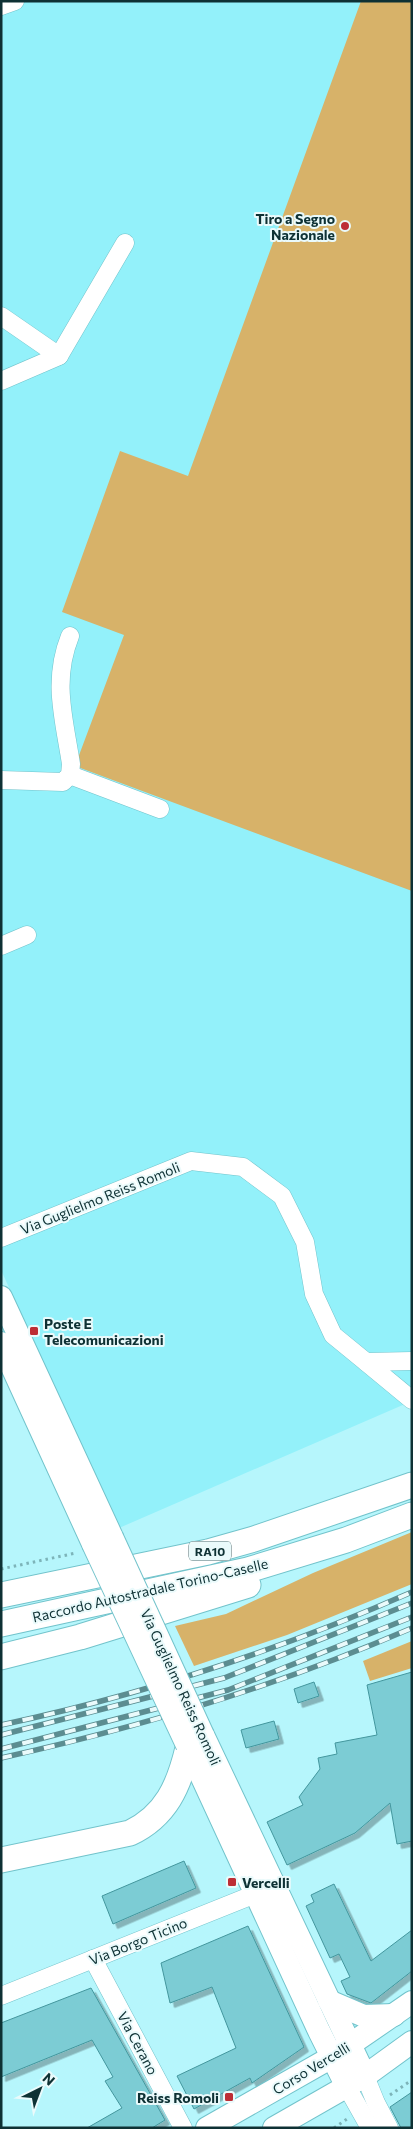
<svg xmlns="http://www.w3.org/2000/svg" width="413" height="2129" viewBox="0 0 413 2129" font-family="Commissioner,sans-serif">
<defs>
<filter id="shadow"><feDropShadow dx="4.5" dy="4.5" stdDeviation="0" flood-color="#0004"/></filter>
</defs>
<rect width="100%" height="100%" fill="#b6f6fc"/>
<path fill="#93f1fa" d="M1,1H412V1401L119,1528L1,1270Z"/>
<g fill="#d7b269">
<path d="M361,1H412V891L75,766L124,635L62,612L120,451L188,476Z"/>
<path d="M412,1532V1584L287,1635L194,1666L175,1626L226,1614L313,1573Z"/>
<path d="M412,1641V1668L370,1681L363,1661Z"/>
</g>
<g fill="#7bccd4" stroke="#43969d" filter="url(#shadow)">
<path d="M412,1672V1841L397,1844L390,1803L355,1833L287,1865L267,1822L303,1805L299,1797L320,1769L318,1758L337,1754L335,1743L377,1735L367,1685Z"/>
<path d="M314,1682L319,1696L298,1703L294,1689Z"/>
<path d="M274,1721L279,1739L246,1748L241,1730Z"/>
<path d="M184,1861L196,1888L113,1924L102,1896Z"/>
<path d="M334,1884L371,1961L412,1930V1971L371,2003L347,1994L341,1981L350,1977L339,1954L330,1958L306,1906L314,1902L311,1895Z"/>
<path d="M248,1926L304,2047L252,2083L250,2078L194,2109L177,2076L236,2048L212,1987L170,2003L161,1963Z"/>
<path d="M91,1988L165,2120L152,2128H87L122,2108L105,2081L113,2077L92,2040L1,2077V2023Z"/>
<path d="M412,2092V2128H401L390,2107Z"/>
</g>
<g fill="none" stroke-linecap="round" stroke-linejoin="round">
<defs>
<g id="minor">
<path d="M1,6L15,1"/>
<path d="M1,316L59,356"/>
<path d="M1,381L59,356L125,243"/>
<path d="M70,775L160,809"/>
<path d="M1,780L63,782L70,775L71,764C64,718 52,681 70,636"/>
<path d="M1,946L27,935"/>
<path d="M1,1238L191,1161L243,1167L282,1196L305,1242L314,1294L333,1335L366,1362L412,1361"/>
<path d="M366,1362L412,1400"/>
<path d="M93,1959L183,2128"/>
<path d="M1,1996L268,1889"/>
<path d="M365,2076L376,2103L389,2128"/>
<path d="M347,2087L370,2128"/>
</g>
<g id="major">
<path d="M1,1297L112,1537"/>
<path d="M1,1343L93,1544"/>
<path d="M203,1735L365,2076"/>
<path d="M187,1745L319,2031L347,2087"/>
<path d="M329,2001L364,2016L394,2015"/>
<path d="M207,2128L332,2057L412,2002"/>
<path d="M274,2128L365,2076L412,2042"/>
</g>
<g id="highway">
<path d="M1,1595L208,1552L254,1539L412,1485"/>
<path d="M1,1624L248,1570L346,1540L412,1515"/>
<path d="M1,1657L80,1637L248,1585"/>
<path d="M1,1860L130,1833C166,1816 179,1786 188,1748"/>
</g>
</defs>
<use href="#minor" stroke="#72c3cb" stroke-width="19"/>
<use href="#major" stroke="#72c3cb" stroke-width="24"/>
<use href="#highway" stroke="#72c3cb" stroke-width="27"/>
<g stroke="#7db4b9" stroke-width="3" stroke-dasharray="2.5 4" stroke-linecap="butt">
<path d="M1,1569L76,1553"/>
<path d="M390,2095L412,2080"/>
<path d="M334,2128L347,2119"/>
</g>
<use href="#minor" stroke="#fff" stroke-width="18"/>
<use href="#major" stroke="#fff" stroke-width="22"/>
<use href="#highway" stroke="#fff" stroke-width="25"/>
<defs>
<g id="rail">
<path d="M1,1725C142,1695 280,1650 412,1592"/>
<path d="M1,1735L224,1678L412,1603"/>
<path d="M1,1749L228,1690L412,1617"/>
<path d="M1,1758C142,1727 280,1685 412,1628"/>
</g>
</defs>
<use href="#rail" stroke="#5c8d91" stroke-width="5.5"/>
<use href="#rail" stroke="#eafafb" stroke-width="4" stroke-dasharray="11" stroke-linecap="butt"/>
<defs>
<g id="major-bridge">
<path d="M112,1537L203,1735"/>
<path d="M93,1544L187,1745"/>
</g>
</defs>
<use href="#major-bridge" stroke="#72c3cb" stroke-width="24" stroke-linecap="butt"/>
<use href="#major-bridge" stroke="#fff" stroke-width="22"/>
</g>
<g fill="#bd2d35" stroke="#eafafb" stroke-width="2">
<circle cx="345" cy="226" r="5"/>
<rect x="29" y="1326" width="10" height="10" rx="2.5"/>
<rect x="227" y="1877" width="10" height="10" rx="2.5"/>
<rect x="224" y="2092" width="10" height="10" rx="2.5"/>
</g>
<g text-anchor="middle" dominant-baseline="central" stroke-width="4" stroke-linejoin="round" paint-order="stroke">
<rect fill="#eafafb" stroke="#506d70" stroke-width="1" x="189" y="1541.5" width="42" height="19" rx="4"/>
<g font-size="12" font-weight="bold" fill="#0e3134">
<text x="210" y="1551">RA10</text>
</g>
<g font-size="14" font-weight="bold" fill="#0e3134" stroke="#eafafb" text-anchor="end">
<text x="335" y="218">Tiro a Segno<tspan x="335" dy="16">Nazionale</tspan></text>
<text x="44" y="1323" text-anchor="start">Poste E<tspan x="44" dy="16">Telecomunicazioni</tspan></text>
<text x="242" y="1882" text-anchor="start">Vercelli</text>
<text x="219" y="2097">Reiss Romoli</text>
</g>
<g font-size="14" fill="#0e3134" stroke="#eafafb">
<text transform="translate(100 1198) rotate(-22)">Via Guglielmo Reiss Romoli</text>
<text transform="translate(150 1590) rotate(-13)">Raccordo Autostradale Torino-Caselle</text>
<text transform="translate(181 1687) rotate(65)">Via Guglielmo Reiss Romoli</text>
<text transform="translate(138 1941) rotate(-22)">Via Borgo Ticino</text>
<text transform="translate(138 2043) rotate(62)">Via Cerano</text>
<text transform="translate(311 2068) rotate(-31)">Corso Vercelli</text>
</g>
</g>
<rect width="413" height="2129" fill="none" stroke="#0e3134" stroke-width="5"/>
<g transform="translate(40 2089) rotate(42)" stroke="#eafafb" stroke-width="4" paint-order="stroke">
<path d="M0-4L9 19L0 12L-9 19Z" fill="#0e3134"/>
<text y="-8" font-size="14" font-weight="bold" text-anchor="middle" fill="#0e3134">N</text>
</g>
</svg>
